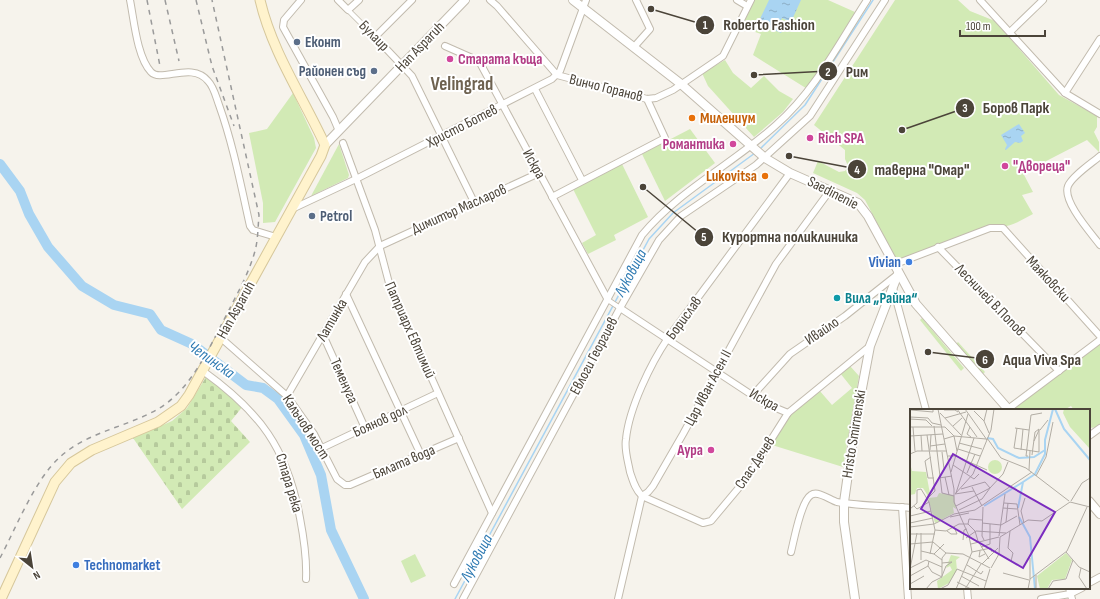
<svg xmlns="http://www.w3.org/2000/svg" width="1100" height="599" viewBox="0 0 1100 599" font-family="'Sofia Sans Condensed',sans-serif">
<defs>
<pattern id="cemetery-stones" width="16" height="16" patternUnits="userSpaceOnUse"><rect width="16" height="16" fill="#d2eab5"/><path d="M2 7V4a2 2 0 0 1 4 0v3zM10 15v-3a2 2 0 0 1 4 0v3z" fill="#b6ca9c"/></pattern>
<pattern id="water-ripples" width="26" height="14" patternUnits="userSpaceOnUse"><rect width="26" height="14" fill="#a9d4f2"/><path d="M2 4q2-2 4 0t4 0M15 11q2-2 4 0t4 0" fill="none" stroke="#8caec5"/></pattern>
</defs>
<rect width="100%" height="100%" fill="#f6f3ec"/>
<g fill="#d2eab5">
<path d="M752,0H828L855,12L809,90L753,55L761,34L738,26Z"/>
<path d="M895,0H958L970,11L995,21L1059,95L1097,116V127L1094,132L1099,142V152L1087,140L1023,173L1033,192L1022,195L1033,214C1021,220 1009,229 996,226L898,263L865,200L857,193L813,173L818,161L839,172L845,171L848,166L845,159V150L814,125Z"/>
<path d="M725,60L733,73L751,88L764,76L779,91L793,99L783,112L754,137L708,86L702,73Z"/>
<path d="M293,93L314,138L316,148L275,222L263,223V203L249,133L267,129Z"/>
<path d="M690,129L715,163L665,201L642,154Z"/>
<path d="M339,144L349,175L348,178L311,196Z"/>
<path d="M622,164L648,217L614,235L616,240L588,254L582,243L596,235L573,189Z"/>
<path d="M922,318L964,368L961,371L920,320Z"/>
<path d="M1100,341V427L1089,428V410H1074L1071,406L1064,410H1009Z"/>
<path d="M958,342L985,372L982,375L955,345Z"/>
<path d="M850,366L859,376L843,467L772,445L790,415L819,390L832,405L852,388L840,373Z"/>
<path d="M415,554L426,576L411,583L401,561Z"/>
</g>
<path fill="url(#cemetery-stones)" d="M206,377L243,406L231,421L250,442L182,509L133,438L172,421L187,408Z"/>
<g fill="url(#water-ripples)">
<path d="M769,0H801L791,22L782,18L780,22L785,24L781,33L758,23Z"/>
<path d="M1019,124L1025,133L1021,136L1023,141L1020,143L1015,142L1006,150L1005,149L1007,145L1001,135Z"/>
</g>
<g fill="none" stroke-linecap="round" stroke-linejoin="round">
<g stroke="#a9d4f2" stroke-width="1.5">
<path d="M760,149L805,105L873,0"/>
<path d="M455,599L649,239L673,213L755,153"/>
</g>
<path stroke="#a9d4f2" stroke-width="10" d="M0,164L20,191L29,214L48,247L82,286L114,305L150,314L161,330L192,344L246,385L263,388L278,399L304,435L312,454L321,475L331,530L364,599"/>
<defs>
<g id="pedestrian">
<path d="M348,10L375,37"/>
<path d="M608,300L620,308"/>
</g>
<g id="minor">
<path d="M130,0C134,20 137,57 151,72C161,83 192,61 208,81C214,87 216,97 219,105C233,144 241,186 250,226L253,230L276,237"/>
<path d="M301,0L284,20L283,27L333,117L339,131"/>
<path d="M338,0L348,10L359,0"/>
<path d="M412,0L375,37L412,76L474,202"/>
<path d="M490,0L497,6L557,75L647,99L656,98L673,90L723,56L751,0"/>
<path d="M737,0L747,6"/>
<path d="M980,0L1065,93L1100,114"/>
<path d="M1010,32L1043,0"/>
<path d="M445,46L479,61L608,300"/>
<path d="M634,47L650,29L636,0"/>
<path d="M535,89L582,180"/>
<path d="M1065,93L1100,39"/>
<path d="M343,143L375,230L389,283L492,513"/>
<path d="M1100,156C1092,163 1072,176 1068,186C1062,201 1091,233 1100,245"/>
<path d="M790,173L668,338C651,363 629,408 626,439C624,449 628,461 630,472C633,481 635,489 642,496L703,523L711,521L747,478L788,413L870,346"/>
<path d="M552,197L665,138L647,99"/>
<path d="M292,209L356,179L552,79L560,71L586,0"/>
<path d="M938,247L1059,371"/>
<path d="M893,265L990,228H1003L1100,336"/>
<path d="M893,288L926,410"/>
<path d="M346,294L421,455"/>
<path d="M620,308L764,403L788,413"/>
<path d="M323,335L365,428"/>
<path d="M221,338L287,396L314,434L337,479L345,485H350L459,438"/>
<path d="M203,371C260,412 287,448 300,518C304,539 307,558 306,579"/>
<path d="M753,395L790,354L845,316L898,274"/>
<path d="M287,396L365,262L380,246L539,173"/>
<path d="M1008,409L1100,340"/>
<path d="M1089,436L1100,428"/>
<path d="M322,448L438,393"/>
<path d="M902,507L908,599"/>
<path d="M791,552C794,540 801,501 811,495C818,490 830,500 837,502C859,506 889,506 911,508"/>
<path d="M1089,583L1100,577"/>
<path d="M454,584L642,235C679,190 733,164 776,125C815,91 839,43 867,0"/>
<path d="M967,588L968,599"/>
<path d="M1069,588L1072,599"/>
<path d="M463,599L620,308L659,240L681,216L756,165L810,116L885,0"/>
<path d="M618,599L642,496L648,492L653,486L683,434L776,264L831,189"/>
<path d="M1041,599L1070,594L1082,588"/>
</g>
<g id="tertiary">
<path d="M573,0L681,84L765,158L790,173L858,203L868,216L916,304L1009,410"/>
<path d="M325,145L465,0"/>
<path d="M1089,501L1100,514"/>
<path d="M855,599L844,522V502L855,425L870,346L898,274"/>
</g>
<path id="secondary" d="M1,599L55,482L71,463L92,450L158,422L181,406L189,395L321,156L325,145C303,97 272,52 260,0"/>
</defs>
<use href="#pedestrian" stroke="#c2bbae" stroke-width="6"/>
<use href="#minor" stroke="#c2bbae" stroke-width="8"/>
<use href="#tertiary" stroke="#c2bbae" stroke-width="10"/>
<use href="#secondary" stroke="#d6c79b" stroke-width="11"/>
<use href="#pedestrian" stroke="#fff" stroke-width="4.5"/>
<use href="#minor" stroke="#fff" stroke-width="6"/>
<use href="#tertiary" stroke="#fff" stroke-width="8"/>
<use href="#secondary" stroke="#fff3cd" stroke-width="9"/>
<g stroke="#9a9a9a" stroke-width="1.5" stroke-dasharray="5 5" stroke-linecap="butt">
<path d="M147,0L160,66"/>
<path d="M165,0L179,61"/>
<path d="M196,0L212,66L234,126"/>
<path d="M0,558C16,528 35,479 60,457C87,432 127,427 158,409C192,389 210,346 228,312C238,292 249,273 255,251C258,240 258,226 259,215L212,0"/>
</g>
</g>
<g fill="#5c6f8a" stroke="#fff" stroke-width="1.5">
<circle cx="297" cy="42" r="4"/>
<circle cx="374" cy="71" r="4"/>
<circle cx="312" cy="216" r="4"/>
</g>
<g fill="#d1479c" stroke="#fff" stroke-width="1.5">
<circle cx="450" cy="59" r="4"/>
<circle cx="810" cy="138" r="4"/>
<circle cx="733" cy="144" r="4"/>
<circle cx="1005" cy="166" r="4"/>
<circle cx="711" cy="450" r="4"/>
</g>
<g fill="#e8710a" stroke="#fff" stroke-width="1.5">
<circle cx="692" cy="118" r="4"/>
<circle cx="765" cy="176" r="4"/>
</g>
<g fill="#3f7fe0" stroke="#fff" stroke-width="1.5">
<circle cx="909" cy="262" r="4"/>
<circle cx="76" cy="565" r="4"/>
</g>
<circle fill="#0f9aa8" stroke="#fff" stroke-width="1.5" cx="837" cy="298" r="4"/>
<g text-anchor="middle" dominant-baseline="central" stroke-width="4" stroke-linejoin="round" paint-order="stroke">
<g font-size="15" fill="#4b4439" stroke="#fff">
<text transform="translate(374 36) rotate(46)">Булаир</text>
<text transform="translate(420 47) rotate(-46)">Han Asparuh</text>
<text transform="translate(606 88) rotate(14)">Винчо Горанов</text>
<text transform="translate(462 126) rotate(-27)">Христо Ботев</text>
<text transform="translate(534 164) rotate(61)">Искра</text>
<text transform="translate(833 193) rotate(27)">Saedinenie</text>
<text transform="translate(459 209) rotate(-24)">Димитър Масларов</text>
<text transform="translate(1048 279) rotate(47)">Маяковски</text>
<text transform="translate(990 300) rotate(46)">Лесничей В.Попов</text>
<text transform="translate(236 310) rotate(-61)">Han Asparuh</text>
<text transform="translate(684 318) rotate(-54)">Борислав</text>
<text transform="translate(332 320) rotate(-60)">Латинка</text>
<text transform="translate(410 330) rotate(66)">Патриарх Евтимий</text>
<text transform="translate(822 331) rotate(-34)">Ивайло</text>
<text transform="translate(594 356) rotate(-62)">Евлоги Георгиев</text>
<text transform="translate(344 381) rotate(66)">Теменуга</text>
<text transform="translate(708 388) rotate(-62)">Цар Иван Асен II</text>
<text transform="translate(764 400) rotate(29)">Искра</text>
<text transform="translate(380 421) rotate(-25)">Боянов дол</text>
<text transform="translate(306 427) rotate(57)">Калъчов мост</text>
<text transform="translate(854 434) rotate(-81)">Hristo Smirnenski</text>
<text transform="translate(404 462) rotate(-23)">Бялата вода</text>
<text transform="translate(755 463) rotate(-56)">Спас Дечев</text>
<text transform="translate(289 483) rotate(73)">Стара река</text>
</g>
<g font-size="15" font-weight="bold" fill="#4e5e75" stroke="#fff" text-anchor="start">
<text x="305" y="42">Еконт</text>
<text x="366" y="71" text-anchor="end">Районен съд</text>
<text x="320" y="216">Petrol</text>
</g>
<g font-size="15" font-weight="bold" fill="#b23c85" stroke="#fff" text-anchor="start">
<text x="458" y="59">Старата къща</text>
<text x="818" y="138">Rich SPA</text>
<text x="725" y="144" text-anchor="end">Романтика</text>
<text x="1013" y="166">"Двореца"</text>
<text x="703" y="450" text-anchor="end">Аура</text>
</g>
<g font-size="15" font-weight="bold" fill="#c56008" stroke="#fff" text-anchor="start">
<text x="700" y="118">Милениум</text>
<text x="757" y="176" text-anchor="end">Lukovitsa</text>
</g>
<g font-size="15" font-weight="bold" fill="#366cbe" stroke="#fff" text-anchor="end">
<text x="901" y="262">Vivian</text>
<text x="84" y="565" text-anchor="start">Technomarket</text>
</g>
<g font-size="15" font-weight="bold" fill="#0d838f" stroke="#fff" text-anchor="start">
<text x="845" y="298">Вила „Райна“</text>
</g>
<g font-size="16" font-style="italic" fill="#2e7ab2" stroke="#fff">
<text transform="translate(631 273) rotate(-62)">Луковица</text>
<text transform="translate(211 360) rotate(35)">Чепинска</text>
<text transform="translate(477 558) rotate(-62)">Луковица</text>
</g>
<g font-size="19" font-weight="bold" fill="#6e6250" stroke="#fff">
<text x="462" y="84">Velingrad</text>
</g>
</g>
<g transform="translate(910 409)">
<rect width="180" height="180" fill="#f6f3ec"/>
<path d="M78 58a7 7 0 1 1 14 0a7 7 0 1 1-14 0ZM29,84L44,86L46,100L43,98L44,104L25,114L18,89L27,88ZM41,146L50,148L46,151L47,161L39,174L28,180L27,172L42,161L40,157L36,159Z" fill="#d2eab5"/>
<path d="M154,0H180V40L160,18L153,4ZM0,54L2,62L16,63L20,85L18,87L13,79H7L5,85L0,86Z" fill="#d2eab5"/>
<path d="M156,144L162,151L155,170L142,171L137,180H130L127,167Z" fill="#d2eab5"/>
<path fill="none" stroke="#a9d4f2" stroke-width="2" d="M145,0L154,20L180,51M77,29L83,30L88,39L109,49L124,48L135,41M74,97L113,73M108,99L113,73L125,65L135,45V31L143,0M109,108L120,128L125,180"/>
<path fill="none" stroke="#b2ada4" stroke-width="1" d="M28,0L44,80V93L59,127L62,143L46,180M47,0L67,28M55,0L77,31M1,1L23,3V0M34,1H45L48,3M64,2L74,12L79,24M30,4L51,26M0,8L18,9L22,14L31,16M35,9L56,3M0,10L16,11L22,17M74,12L77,0M24,17L32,84L44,87M43,17L52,9M0,18H35L44,27L47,42M3,18L5,42M60,18L57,25L61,28M105,19L119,21M107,19L104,39L129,43V20M130,21L138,11M11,26L12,42M17,26L25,82L18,89M0,27L33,25M77,29L91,49L116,59L159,92M34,30L44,27L76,30M124,32L129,21M49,34L72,40M20,37L35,35M48,40L70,47M20,41L21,26M111,41L113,20M32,43L34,60M0,45L7,42H37M122,46L125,23L129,20M38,47H46L77,61M118,47H116L121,6L132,4M21,48L15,52L18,69H24M43,56L64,70L69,65M119,61L120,42M41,63L58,5M57,64L65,45M126,67L136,48L143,13M35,68L39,86M29,69L42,67M62,78L72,97M46,84L64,29M45,85L63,65L81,21L84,0M45,85L64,82M161,92L172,74L180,69M160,93L180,98M94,94L107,95L110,116M4,97L7,100L19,93M46,97L80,79L93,65L98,53M73,98L72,127L74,131M93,99L107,100M0,100L7,94V81L11,80L19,93L25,121L20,145M49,101L72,90L80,79L75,73L51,80M0,107L21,102M40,108L59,104M96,113L98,94M0,114L23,109M72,114L91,116L107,107M114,114L111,102L115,89M58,115L59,110L72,111M0,118L24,115L44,105L65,101L122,63M25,121L36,122L49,115H58L65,122L68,132L79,150M37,122L41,125H47L44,118M100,122L98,139L103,144L101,152M11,124V151M0,125H25M89,127L95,85M56,129L66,122L96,124M53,131L54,121L57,120M0,135L23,133L36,144L53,145L80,159M61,135L89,128M71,138L80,135V115M11,142L24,145L32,151M70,142L69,148L75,145M62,143L81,139L82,143M156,143L169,158L180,163M24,145L34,135M19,152L18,157L22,163L32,168M32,154L42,153L36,157L32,167M72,155L88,139M57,156L71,165L73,162M0,159L16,151L32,158M81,159L89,145L90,128L118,111L132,112L160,93M171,159L169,168L177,180M0,160L7,124M93,164L119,171M126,166V180M0,167L18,157M51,167L69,177M32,168V149L36,144M120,170V149M47,173L61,180M0,175L14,167M16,180L22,173L32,168M30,180L38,176L47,160L76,172M55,180L71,155M74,180L80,160M118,180L120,170L157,142L177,98M138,180L143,172L156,170L163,151"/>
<path fill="#7b2cbf" fill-opacity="0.15" stroke="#7b2cbf" stroke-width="2" d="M43,45L145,103L113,159L11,100Z"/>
<rect width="180" height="180" fill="none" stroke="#4b4439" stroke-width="2"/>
</g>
<path fill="none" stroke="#4b4439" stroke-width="1.5" d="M651 9L705 25M754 75L828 71M902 130L965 108M789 156L857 169M643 187L704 237M928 352L985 359"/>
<g fill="#4b4439" stroke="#fff" stroke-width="1.5">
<circle cx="651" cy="9" r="4"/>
<circle cx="754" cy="75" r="4"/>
<circle cx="902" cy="130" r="4"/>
<circle cx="789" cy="156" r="4"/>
<circle cx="643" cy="187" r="4"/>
<circle cx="928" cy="352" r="4"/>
<circle cx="705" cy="25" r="10"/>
<circle cx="828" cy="71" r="10"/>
<circle cx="965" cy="108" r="10"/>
<circle cx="857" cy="169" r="10"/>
<circle cx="704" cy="237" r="10"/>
<circle cx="985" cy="359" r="10"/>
</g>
<g font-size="12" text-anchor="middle" font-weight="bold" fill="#fff">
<text x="705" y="29">1</text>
<text x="828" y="76">2</text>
<text x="965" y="112">3</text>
<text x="857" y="174">4</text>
<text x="704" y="241">5</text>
<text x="985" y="364">6</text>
</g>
<g font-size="16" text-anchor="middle" font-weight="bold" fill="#4b4439" stroke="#fff" stroke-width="4" stroke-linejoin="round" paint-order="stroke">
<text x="769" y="30">Roberto Fashion</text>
<text x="857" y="77">Рим</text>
<text x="1016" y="113">Боров Парк</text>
<text x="922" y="175">таверна "Омар"</text>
<text x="790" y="242">Курортна поликлиника</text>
<text x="1042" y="365">Aqua Viva Spa</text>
</g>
<g transform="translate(32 567) rotate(150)" stroke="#ffffff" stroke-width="3" paint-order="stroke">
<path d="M0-3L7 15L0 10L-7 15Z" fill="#4b4439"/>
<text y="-6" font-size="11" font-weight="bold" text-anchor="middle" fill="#4b4439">N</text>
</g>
<path d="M960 30v6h85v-6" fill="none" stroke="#4b4439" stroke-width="2"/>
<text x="966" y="30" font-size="12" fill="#4b4439" stroke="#ffffff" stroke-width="3" paint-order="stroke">100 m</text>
</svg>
